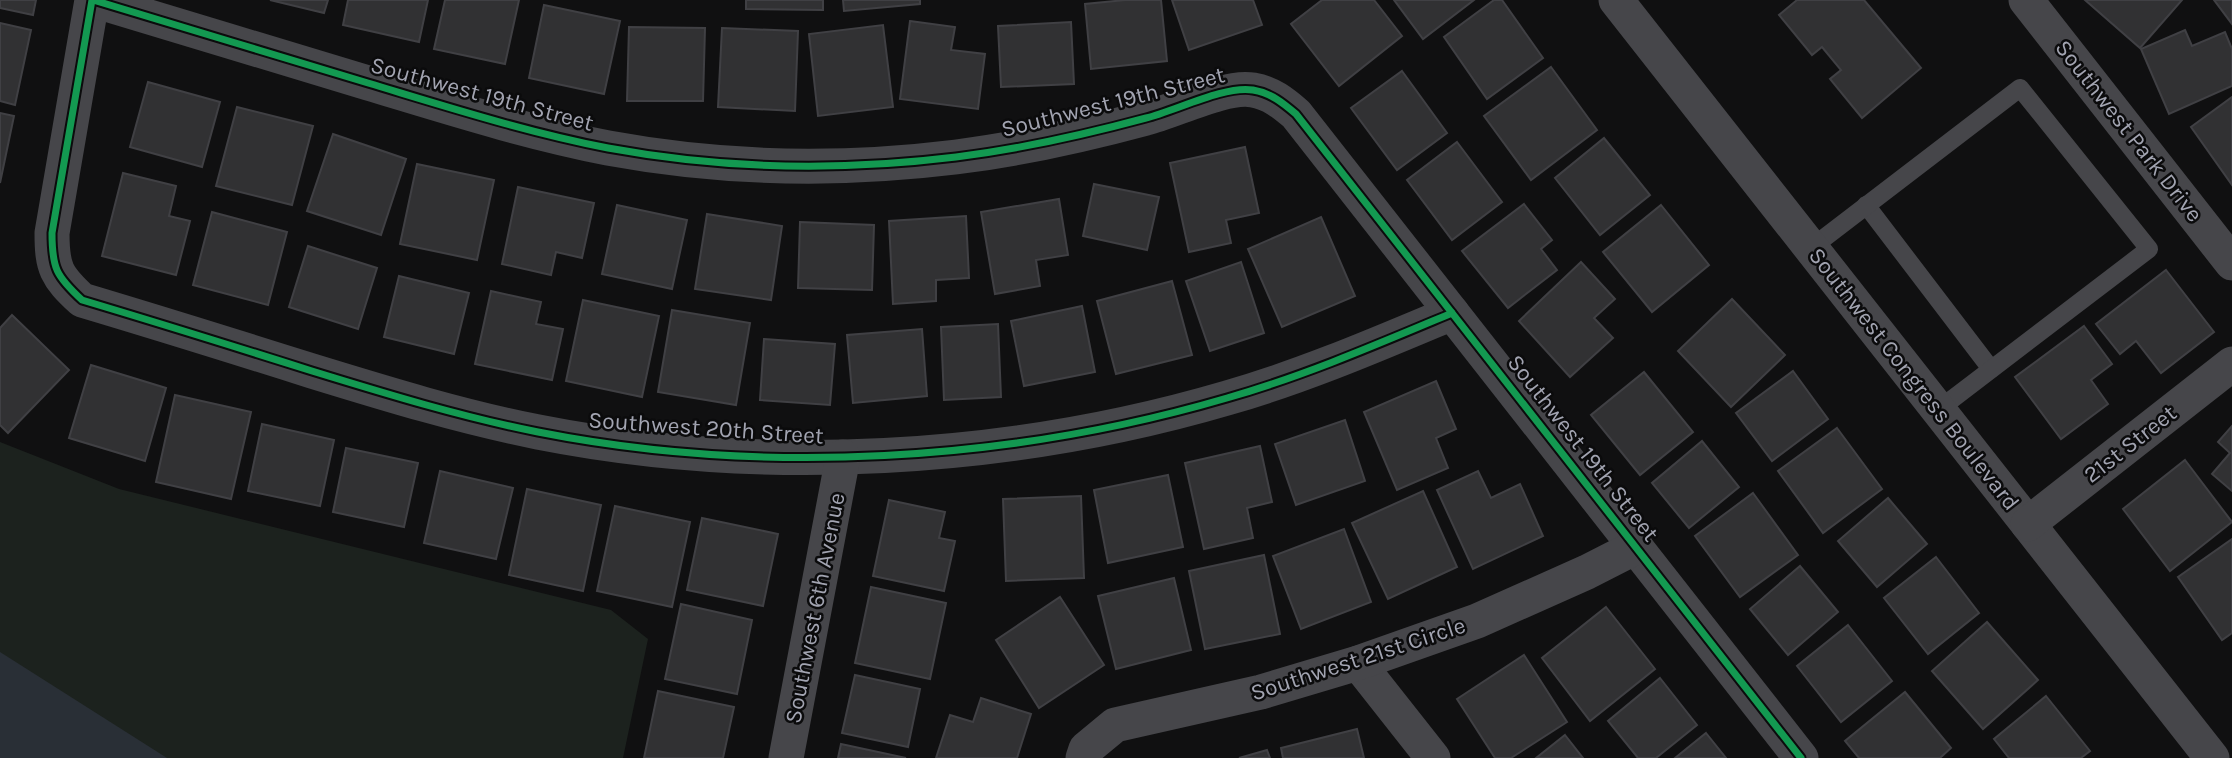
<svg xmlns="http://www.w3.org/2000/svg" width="2232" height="758" viewBox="0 0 2232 758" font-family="Karla,sans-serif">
<rect width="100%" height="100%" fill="#101011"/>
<path fill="#1c221e" d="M0,442L119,489L611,610L648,639L623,758H0Z"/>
<path fill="#292f36" d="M0,652L167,758H0Z"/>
<g fill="#313133" stroke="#404044" stroke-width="2">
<path d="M0,0H36L33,15L0,8Z"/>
<path d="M270,0H328L324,13Z"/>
<path d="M348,0H428L419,42L343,25Z"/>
<path d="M445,0H519L505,64L434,49Z"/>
<path d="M746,0H823V10L746,9Z"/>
<path d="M843,0H920V4L844,11Z"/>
<path d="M1125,0H1161L1167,61L1091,69L1085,4Z"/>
<path d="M1172,0H1253L1262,25L1189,50Z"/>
<path d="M1322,0H1374L1402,36L1339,86L1291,24Z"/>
<path d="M1394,0H1474L1423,39Z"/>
<path d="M1494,0H1502L1543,58L1487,99L1444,37Z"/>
<path d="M1797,0H1864L1921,68L1862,118L1830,79L1841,70L1822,47L1812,55L1779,15Z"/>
<path d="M2085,0H2182L2140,48Z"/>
<path d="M2214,0H2232V24Z"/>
<path d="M544,5L620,21L604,94L529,78Z"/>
<path d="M910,21L955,27L951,50L985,54L978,109L900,99Z"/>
<path d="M1071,22L1074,84L1001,87L998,26Z"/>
<path d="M0,23L31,30L15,105L0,101Z"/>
<path d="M883,25L893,107L818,116L809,34Z"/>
<path d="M629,27L705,28L703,101H627Z"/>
<path d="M722,28L798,31L795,111L718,107Z"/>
<path d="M2185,30L2192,46L2225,32L2232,49V86L2169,114L2141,49Z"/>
<path d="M1551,67L1597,130L1531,180L1484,116Z"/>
<path d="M1402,71L1447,133L1397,170L1351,108Z"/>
<path d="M148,82L220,102L202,167L130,147Z"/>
<path d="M2232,97V185L2191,127Z"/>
<path d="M237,107L313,126L292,205L216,186Z"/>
<path d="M0,113L14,116L0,183Z"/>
<path d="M333,134L406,159L381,235L307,211Z"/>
<path d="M1604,138L1650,195L1600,235L1555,178Z"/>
<path d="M1457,142L1502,202L1452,240L1407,180Z"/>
<path d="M1245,147L1259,213L1226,220L1231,243L1189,252L1170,163Z"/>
<path d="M417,164L494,180L477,260L400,244Z"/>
<path d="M123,173L176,186L169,216L190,221L176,275L102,256Z"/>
<path d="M1094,184L1159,197L1147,250L1083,236Z"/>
<path d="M518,187L594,203L582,258L556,252L551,275L502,264Z"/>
<path d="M1059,199L1068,255L1036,260L1040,286L995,294L981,212Z"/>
<path d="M1524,204L1552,240L1541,249L1557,270L1508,308L1462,251Z"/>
<path d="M617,205L687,220L672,289L602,274Z"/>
<path d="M1661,205L1709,265L1652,312L1603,252Z"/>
<path d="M212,212L287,232L268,305L193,285Z"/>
<path d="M707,214L782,226L771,300L695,289Z"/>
<path d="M966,216L969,278L936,280V301L893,304L889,221Z"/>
<path d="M1321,217L1355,296L1282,327L1248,249Z"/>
<path d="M800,222L874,225L872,290L798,288Z"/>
<path d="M308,246L377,268L358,329L289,307Z"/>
<path d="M1241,262L1264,333L1210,351L1186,281Z"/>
<path d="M1581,262L1615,299L1594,318L1613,338L1570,377L1519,321Z"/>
<path d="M2166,270L2214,332L2161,373L2136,341L2120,354L2096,324Z"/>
<path d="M399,276L469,293L454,354L384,337Z"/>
<path d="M1172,281L1192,355L1116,374L1097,301Z"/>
<path d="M491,291L541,302L536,324L563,329L552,380L475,364Z"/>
<path d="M1732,299L1785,355L1731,407L1678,351Z"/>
<path d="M583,300L659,316L642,397L566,381Z"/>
<path d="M1082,306L1095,372L1024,386L1011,321Z"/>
<path d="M672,310L750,323L736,405L658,392Z"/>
<path d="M12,315L69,370L8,433L0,425V328Z"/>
<path d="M998,324L1001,397L944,400L941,327Z"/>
<path d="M2084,326L2112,364L2091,380L2108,404L2061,439L2015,377Z"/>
<path d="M922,329L927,396L853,403L847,335Z"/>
<path d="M764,339L835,344L830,405L760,400Z"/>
<path d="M91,365L166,388L145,461L69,438Z"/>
<path d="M1793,371L1828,419L1772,461L1736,413Z"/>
<path d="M1644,372L1693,432L1640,475L1591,415Z"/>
<path d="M1436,381L1456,429L1436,438L1448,468L1397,490L1364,412Z"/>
<path d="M175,395L251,412L231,499L156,482Z"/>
<path d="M1345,420L1365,481L1296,505L1275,444Z"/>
<path d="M262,424L334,440L320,506L248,491Z"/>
<path d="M2232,426V491L2212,474L2230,453L2218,442Z"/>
<path d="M1837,428L1882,489L1823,533L1778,471Z"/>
<path d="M1702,441L1739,487L1689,528L1652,483Z"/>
<path d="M1260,446L1272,502L1247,508L1253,538L1204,549L1185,463Z"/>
<path d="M346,448L418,463L404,527L333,512Z"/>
<path d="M2185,460L2232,522L2170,571L2123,509Z"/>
<path d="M440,471L513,488L496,559L424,543Z"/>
<path d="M1478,471L1491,498L1520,484L1543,536L1473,569L1437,490Z"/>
<path d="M1168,475L1183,547L1108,563L1094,490Z"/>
<path d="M527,489L601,505L583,591L509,575Z"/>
<path d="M1423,491L1457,567L1388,599L1352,523Z"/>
<path d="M1753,493L1798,555L1740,597L1695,536Z"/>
<path d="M1081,496L1084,578L1006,581L1003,499Z"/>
<path d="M1888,498L1927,544L1877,587L1838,541Z"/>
<path d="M889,500L945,512L939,538L955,541L944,591L873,576Z"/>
<path d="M615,506L690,522L672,607L597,591Z"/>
<path d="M702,518L778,534L763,606L687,590Z"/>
<path d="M1344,529L1371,602L1301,629L1273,556Z"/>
<path d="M2232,539V633L2222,640L2178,577Z"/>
<path d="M1264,555L1280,634L1205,649L1189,571Z"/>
<path d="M1936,557L1979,613L1928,654L1884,598Z"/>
<path d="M1800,566L1838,612L1788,655L1750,609Z"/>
<path d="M1174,578L1191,650L1116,669L1098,596Z"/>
<path d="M871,587L946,603L930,679L855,663Z"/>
<path d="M1060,597L1104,665L1039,708L996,640Z"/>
<path d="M681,604L752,620L737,694L665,679Z"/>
<path d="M1606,607L1655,669L1590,721L1542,658Z"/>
<path d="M1987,622L2038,680L1983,729L1932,671Z"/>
<path d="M1848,625L1892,681L1841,722L1797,666Z"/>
<path d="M1524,655L1567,722L1511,758H1495L1457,699Z"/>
<path d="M855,675L920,689L908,747L842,733Z"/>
<path d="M1660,678L1697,725L1656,758H1638L1608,721Z"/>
<path d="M658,691L734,707L723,758H644Z"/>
<path d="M1905,692L1951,748L1940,758H1859L1845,741Z"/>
<path d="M2046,696L2090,751L2081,758H2009L1994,739Z"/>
<path d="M981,698L1031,714L1017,758H936L950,715L973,722Z"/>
<path d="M1357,729L1364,758H1283L1281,748Z"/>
<path d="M1706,733L1726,758H1675Z"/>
<path d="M1565,735L1583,758H1536Z"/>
<path d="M841,744L906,758H838Z"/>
<path d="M1267,750L1270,758H1239Z"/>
</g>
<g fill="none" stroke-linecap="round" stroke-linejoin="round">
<g stroke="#46464a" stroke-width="18">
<path d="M1866,205L1991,369"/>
<path d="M1811,248L2020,88L2149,249L1938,410"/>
</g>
<g stroke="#46464a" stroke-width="35">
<path d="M92,0L52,233C52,268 56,276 82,300C159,323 236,347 312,371C387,394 462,417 538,432C761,476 1009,462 1227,398C1304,376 1378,344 1452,313"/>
<path d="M93,0C185,28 276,55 368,83C448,107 526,132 608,148C722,169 842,171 956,157C1020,149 1083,135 1146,118C1175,111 1225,85 1253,90C1271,93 1283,103 1296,114L1801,758"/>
<path d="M1616,0L2212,758"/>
<path d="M2026,0L2232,263"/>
<path d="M2028,524L2232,364"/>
<path d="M1358,663L1433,758"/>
<path d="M786,758L843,457"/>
<path d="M1083,758L1086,749L1115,725L1261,692L1358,663L1477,621L1587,572L1636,547"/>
</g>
<defs>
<g id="cycleway">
<path d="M92,0L52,233C52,268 56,276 82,300C159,323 236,347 312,371C387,394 462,417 538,432C761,476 1009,462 1227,398C1304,376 1378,344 1452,313"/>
<path d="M93,0C185,28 276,55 368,83C448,107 526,132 608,148C722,169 842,171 956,157C1020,149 1083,135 1146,118C1175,111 1225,85 1253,90C1271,93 1283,103 1296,114L1801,758"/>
</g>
</defs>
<use href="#cycleway" stroke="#0b0b0c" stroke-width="11"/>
<use href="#cycleway" stroke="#139951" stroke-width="7"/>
</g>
<g text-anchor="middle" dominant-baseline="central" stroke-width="5" stroke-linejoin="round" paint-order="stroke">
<g font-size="23" fill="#a2a4b1" stroke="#0b0b0c">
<text transform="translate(482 94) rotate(15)">Southwest 19th Street</text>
<text transform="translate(1113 102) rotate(-14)">Southwest 19th Street</text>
<text transform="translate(2129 131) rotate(52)">Southwest Park Drive</text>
<text transform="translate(1914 379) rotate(52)">Southwest Congress Boulevard</text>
<text transform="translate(706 428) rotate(4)">Southwest 20th Street</text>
<text transform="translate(2130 444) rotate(-38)">21st Street</text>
<text transform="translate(1583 448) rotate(52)">Southwest 19th Street</text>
<text transform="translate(815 608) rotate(-79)">Southwest 6th Avenue</text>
<text transform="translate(1358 659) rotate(-18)">Southwest 21st Circle</text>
</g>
</g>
</svg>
